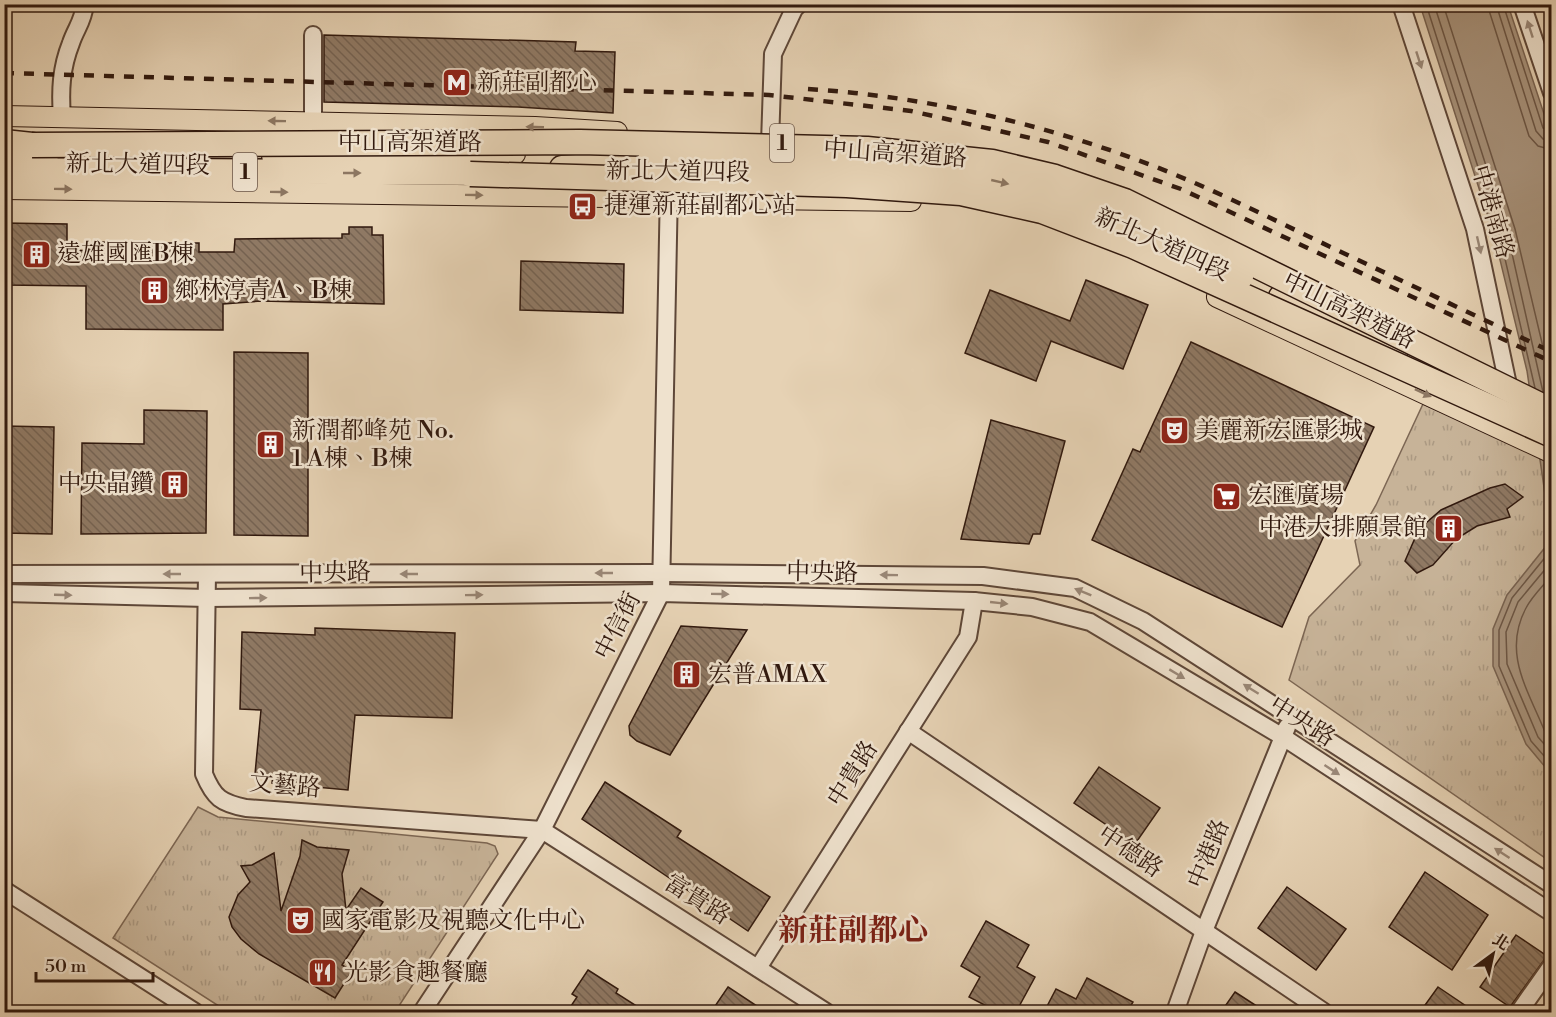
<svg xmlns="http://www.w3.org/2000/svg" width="1556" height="1017" viewBox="0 0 1556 1017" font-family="'Libre Bodoni','Noto Serif TC',serif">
<defs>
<pattern id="park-tufts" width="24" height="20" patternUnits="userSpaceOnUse" patternTransform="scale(1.5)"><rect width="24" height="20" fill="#c7b398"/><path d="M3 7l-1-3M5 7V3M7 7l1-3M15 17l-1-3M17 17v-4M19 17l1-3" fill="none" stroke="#ab9982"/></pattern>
<pattern id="building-back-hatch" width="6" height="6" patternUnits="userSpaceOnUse" patternTransform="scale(1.5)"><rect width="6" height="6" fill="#8f7964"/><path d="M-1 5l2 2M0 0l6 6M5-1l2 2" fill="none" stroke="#756251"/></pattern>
</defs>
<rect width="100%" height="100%" fill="#e6d2b4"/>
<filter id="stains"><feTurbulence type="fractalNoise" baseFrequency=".00333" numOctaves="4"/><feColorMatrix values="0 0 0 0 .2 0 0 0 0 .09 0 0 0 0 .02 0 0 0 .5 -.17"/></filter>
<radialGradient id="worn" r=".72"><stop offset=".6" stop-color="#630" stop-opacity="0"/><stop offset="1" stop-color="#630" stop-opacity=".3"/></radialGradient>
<g fill="url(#park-tufts)" stroke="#7c6653" stroke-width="1.5">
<path d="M1423,404L1551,461V862L1289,680L1309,617L1360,565L1355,541L1376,505Z"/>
<path d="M198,807L218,817L487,843L495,846L498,854L395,1012H228L113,938Z"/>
</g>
<g fill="#a8937c" stroke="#786250" stroke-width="1.5">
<path d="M1420,5H1508L1551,135V535L1527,371L1494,235Z"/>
<path d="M1551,540V774L1526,744L1493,666V629L1507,595Z"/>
</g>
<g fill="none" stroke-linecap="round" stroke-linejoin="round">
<g stroke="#6c5645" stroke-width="1.5">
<path d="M1426,4L1499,233L1535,388"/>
<path d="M1434,4L1507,231L1543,392"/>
<path d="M1443,4L1515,229L1552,385"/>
<path d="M1487,4L1529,136L1538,146L1552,150"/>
<path d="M1496,4L1536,131L1543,139L1552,141"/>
<path d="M1503,4L1543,128L1552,133"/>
<path d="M1552,549L1512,598L1499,630V666L1531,741L1552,765"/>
<path d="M1552,561L1518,602L1506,632L1507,664L1538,737L1552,753"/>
<path d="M1552,575C1543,586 1532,596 1526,608C1502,653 1528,690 1545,732L1552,739"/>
</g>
</g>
<g fill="url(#building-back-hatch)" stroke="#31190e" stroke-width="1.5">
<path d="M324,35L576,42L575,51L615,52L613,113L518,107L324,102Z"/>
<path d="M4,223L67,224V250L100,251L101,242L146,243H199V252H234L235,239L342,238V234H349V227H372V235H383L384,304L261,301L223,304V330L86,329V286L4,285Z"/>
<path d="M521,261L624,264L623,313L520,310Z"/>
<path d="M1086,280L1148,305L1123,369L1051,341L1036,381L965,353L990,290L1070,321Z"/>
<path d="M1191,342L1374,427L1282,627L1092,540L1133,449L1140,452Z"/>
<path d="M234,352L308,353V536L234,535Z"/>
<path d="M144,410L207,411L206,533L81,534L82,443L144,444Z"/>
<path d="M991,420L1065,441L1040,534H1033L1029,544L961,539Z"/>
<path d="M4,426L54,427L52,534L4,533Z"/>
<path d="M1505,484L1523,497L1507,509L1510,517L1477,526L1456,539L1433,565L1417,573L1405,561L1419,529L1441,510L1490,488Z"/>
<path d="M681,626L747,630L670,755L637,741L630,735L629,726Z"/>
<path d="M315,628L455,633L452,718L355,715L348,790L272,783L273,775L255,774L261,710L240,709L242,632L315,635Z"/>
<path d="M1099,767L1160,808L1135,844L1074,803Z"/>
<path d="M605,782L681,831L677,837L770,897L748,931L582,819Z"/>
<path d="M302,840L317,847L349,850L342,874L346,910L361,888L383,902L342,965L352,971L335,998L259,954L241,939L232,927L229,917L238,895L250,882L241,866L252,865L274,853L281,911L300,856Z"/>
<path d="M1425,872L1488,915L1452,970L1389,927Z"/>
<path d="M1287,887L1346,929L1316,970L1258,928Z"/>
<path d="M986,921L1029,945L1017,967L1035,977L1016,1012H998L969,997L980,977L961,966Z"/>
<path d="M1516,935L1547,956L1510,1007L1480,987Z"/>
<path d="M588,970L618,989L616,993L646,1012H567L577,997L572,994Z"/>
<path d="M1087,978L1133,1002L1127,1012H1044L1056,989L1076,999Z"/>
<path d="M728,987L766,1012H711Z"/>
<path d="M1438,987L1475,1012H1420Z"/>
<path d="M1235,992L1266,1012H1221Z"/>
</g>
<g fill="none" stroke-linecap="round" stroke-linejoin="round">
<defs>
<g id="minor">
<path d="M1401,4L1475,229L1511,399"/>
<path d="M1522,4L1552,93"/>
<path d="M62,117C60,91 61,68 71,43C76,28 83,22 85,4"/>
<path d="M313,122V35"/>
<path d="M770,143L773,54L794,9L799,4"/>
<path d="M4,574L663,573L983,576L1075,588L1143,621L1552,885"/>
<path d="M207,574L204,774C214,798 221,803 246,808L542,830L826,1012"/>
<path d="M4,593L207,598L661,593L974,601L1032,607L1090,622L1283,737L1552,913"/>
<path d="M908,731L1324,1012"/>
<path d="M4,890L195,1012"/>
<path d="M758,968L968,637L974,601"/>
<path d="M422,1012L542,830L661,593L669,187"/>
<path d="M1175,1012L1204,931L1287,727"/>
<path d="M1519,1012L1552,965"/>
</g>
<g id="major">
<path d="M4,116L535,127L617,132"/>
<path d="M4,156H48"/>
<path d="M272,156L515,154"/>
<path d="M4,189L911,201"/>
<path d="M1217,297L1552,453"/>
</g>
<g id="highway">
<path d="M4,142L32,145"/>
<path d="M562,168L649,162"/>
<path d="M4,170L491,173"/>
<path d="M1281,297L1395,352"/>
</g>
</defs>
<use href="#minor" stroke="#5e4738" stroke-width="20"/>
<use href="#major" stroke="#31190e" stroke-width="22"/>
<use href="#highway" stroke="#31190e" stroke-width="27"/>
<use href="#minor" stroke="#efe2ce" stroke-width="16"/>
<use href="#major" stroke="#e6d2b4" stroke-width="20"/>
<use href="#highway" stroke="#e6d2b4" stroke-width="24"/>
<g stroke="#31190e" stroke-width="4.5" stroke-dasharray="10 10" stroke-linecap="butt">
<path d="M4,73L769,95L911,111L1048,142L1181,189L1552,362"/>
<path d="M808,89C920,96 1031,121 1135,159C1198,182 1258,212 1318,241C1396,278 1474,315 1552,352"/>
</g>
<defs>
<g id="highway-bridge">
<path d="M32,145L580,142L867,149L992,162L1055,177L1125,201L1552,411"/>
<path d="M649,162L905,171L993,180L1052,195L1097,210L1241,277"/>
<path d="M470,174L847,185L961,193L1042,211L1133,246L1552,435"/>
</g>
</defs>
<use href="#highway-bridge" stroke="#31190e" stroke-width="27" stroke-linecap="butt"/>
<use href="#highway-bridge" stroke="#e6d2b4" stroke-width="24"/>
</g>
<defs><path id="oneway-solid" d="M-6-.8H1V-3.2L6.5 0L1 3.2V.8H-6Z" transform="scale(1.5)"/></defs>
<g fill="#9a8878">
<use href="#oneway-solid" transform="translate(1530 29) rotate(-108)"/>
<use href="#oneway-solid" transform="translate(1419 60) rotate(72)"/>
<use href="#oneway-solid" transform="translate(1479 245) rotate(77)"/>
<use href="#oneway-solid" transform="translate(604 573) rotate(180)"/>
<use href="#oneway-solid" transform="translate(172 574) rotate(180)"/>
<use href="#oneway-solid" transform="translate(409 574) rotate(180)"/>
<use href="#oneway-solid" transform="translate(889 575) rotate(-179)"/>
<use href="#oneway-solid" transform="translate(1083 592) rotate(-158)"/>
<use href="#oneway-solid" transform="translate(720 594) rotate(1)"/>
<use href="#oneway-solid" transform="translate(63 595) rotate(2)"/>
<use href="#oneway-solid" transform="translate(474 595) rotate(-1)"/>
<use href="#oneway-solid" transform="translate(258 598) rotate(-1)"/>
<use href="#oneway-solid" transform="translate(999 603) rotate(6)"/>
<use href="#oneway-solid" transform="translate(1177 674) rotate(31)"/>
<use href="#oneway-solid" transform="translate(1251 689) rotate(-148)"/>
<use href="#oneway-solid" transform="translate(1332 770) rotate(33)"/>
<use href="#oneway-solid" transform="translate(1502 853) rotate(-147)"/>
</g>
<g fill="#8c7661">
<use href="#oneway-solid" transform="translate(277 121) rotate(-179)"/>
<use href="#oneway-solid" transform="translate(535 127) rotate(-178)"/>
<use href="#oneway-solid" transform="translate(352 173)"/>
<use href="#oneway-solid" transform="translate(1000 182) rotate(13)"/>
<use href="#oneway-solid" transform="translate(63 189) rotate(1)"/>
<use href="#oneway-solid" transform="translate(279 192) rotate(1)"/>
<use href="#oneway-solid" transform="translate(474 195) rotate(1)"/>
<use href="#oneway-solid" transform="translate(1423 393) rotate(25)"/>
</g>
<defs>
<symbol id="metro-square" viewBox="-11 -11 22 22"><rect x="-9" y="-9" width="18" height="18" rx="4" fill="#8f2418" stroke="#efe2ce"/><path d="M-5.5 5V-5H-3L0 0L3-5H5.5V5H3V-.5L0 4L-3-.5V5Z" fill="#fff"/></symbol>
<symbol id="bus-square" viewBox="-11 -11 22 22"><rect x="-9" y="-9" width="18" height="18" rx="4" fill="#8f2418" stroke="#efe2ce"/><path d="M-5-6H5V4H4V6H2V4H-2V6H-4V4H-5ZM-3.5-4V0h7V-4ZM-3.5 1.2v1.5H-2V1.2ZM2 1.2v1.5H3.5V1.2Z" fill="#fff"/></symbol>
<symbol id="building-square" viewBox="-11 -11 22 22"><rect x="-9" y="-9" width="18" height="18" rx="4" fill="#8f2418" stroke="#efe2ce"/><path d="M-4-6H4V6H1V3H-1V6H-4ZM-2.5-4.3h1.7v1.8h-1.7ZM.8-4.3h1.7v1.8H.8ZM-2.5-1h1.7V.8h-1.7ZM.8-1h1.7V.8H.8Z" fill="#fff"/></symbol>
<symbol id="theatre-square" viewBox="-11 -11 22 22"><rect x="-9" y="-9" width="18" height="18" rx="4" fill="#8f2418" stroke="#efe2ce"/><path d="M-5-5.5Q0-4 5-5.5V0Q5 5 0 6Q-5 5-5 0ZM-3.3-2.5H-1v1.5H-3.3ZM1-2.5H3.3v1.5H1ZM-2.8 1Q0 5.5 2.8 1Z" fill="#fff"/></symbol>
<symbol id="supermarket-square" viewBox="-11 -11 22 22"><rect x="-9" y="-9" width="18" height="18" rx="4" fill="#8f2418" stroke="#efe2ce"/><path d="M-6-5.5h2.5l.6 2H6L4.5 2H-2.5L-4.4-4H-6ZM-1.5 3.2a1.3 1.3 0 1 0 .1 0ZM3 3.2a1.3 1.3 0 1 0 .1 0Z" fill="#fff"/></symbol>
<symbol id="restaurant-square" viewBox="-11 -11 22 22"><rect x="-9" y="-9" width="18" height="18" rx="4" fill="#8f2418" stroke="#efe2ce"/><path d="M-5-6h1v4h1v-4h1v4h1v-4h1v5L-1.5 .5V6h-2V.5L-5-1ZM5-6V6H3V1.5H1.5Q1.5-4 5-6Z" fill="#fff"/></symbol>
</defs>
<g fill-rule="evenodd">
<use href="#metro-square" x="440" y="66" width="33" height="33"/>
<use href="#bus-square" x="566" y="190" width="33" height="33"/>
<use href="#building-square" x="20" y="238" width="33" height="33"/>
<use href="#building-square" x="138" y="274" width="33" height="33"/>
<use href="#theatre-square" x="1158" y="414" width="33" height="33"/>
<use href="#building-square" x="254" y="428" width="33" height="33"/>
<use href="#building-square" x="158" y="468" width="33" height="33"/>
<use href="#supermarket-square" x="1210" y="480" width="33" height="33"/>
<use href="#building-square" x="1432" y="512" width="33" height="33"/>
<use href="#building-square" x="670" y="658" width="33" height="33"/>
<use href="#theatre-square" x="284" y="904" width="33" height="33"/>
<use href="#restaurant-square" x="306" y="956" width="33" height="33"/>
</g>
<g text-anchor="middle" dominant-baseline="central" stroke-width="5" stroke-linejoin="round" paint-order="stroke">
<g fill="#efe2ce" stroke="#6a5548" stroke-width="1.5">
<rect x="770" y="124" width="24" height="38" rx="4.5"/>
<rect x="233" y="153" width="24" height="38" rx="4.5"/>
</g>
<g font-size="22" font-weight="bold" fill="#31190e">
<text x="782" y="143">1</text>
<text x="245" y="172">1</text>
</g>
<g font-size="24" fill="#31190e" stroke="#efe2ce" text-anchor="start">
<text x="477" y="83">新莊副都心</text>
<text x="604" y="206">捷運新莊副都心站</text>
<text x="57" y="254">遠雄國匯B棟</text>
<text x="175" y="291">鄉林淳青A、B棟</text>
<text x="292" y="431">新潤都峰苑 No.<tspan x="292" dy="28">1 A棟、B棟</tspan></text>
<text x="1195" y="431">美麗新宏匯影城</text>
<text x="154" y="484" text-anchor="end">中央晶鑽</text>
<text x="1248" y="496">宏匯廣場</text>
<text x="1427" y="528" text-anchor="end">中港大排願景館</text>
<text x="708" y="675">宏普AMAX</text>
<text x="321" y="921">國家電影及視聽文化中心</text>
<text x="344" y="973">光影食趣餐廳</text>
</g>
<g font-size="24" fill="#31190e" stroke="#efe2ce">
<text x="410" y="143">中山高架道路</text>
<text transform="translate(895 154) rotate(4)">中山高架道路</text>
<text transform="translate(138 165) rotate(1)">新北大道四段</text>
<text transform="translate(678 172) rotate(1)">新北大道四段</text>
<text transform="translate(1492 212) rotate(74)">中港南路</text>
<text transform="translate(1162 245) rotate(24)">新北大道四段</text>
<text transform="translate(1349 311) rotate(26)">中山高架道路</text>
<text transform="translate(335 573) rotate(-1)">中央路</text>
<text transform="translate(822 573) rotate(1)">中央路</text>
<text transform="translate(618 626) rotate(-63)">中信街</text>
<text transform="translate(1302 722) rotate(32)">中央路</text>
<text transform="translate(853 774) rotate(-58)">中貴路</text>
<text transform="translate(285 786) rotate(5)">文藝路</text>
<text transform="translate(1130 852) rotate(34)">中德路</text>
<text transform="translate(1209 854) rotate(-68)">中港路</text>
<text transform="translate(697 900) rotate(32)">富貴路</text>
</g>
<g font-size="30" font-weight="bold" fill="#7a1f14" stroke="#efe2ce">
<text x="853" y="931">新莊副都心</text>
</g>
</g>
<rect width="1556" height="1017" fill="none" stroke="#e6d2b4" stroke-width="24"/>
<rect x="6" y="6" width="1544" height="1005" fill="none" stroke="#31190e" stroke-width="3"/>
<rect x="12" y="12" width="1532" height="993" fill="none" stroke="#31190e" stroke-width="1.5"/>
<g transform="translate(1493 954) rotate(33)" stroke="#efe2ce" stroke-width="4.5" paint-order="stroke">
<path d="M0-4.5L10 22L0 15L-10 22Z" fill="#31190e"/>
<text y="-9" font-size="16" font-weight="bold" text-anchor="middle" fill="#31190e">北</text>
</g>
<path d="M36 972v9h117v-9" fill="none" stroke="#31190e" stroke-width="3"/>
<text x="45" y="972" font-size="18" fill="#31190e" stroke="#efe2ce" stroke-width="4.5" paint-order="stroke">50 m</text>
<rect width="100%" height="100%" filter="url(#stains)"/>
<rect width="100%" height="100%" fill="url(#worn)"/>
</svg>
